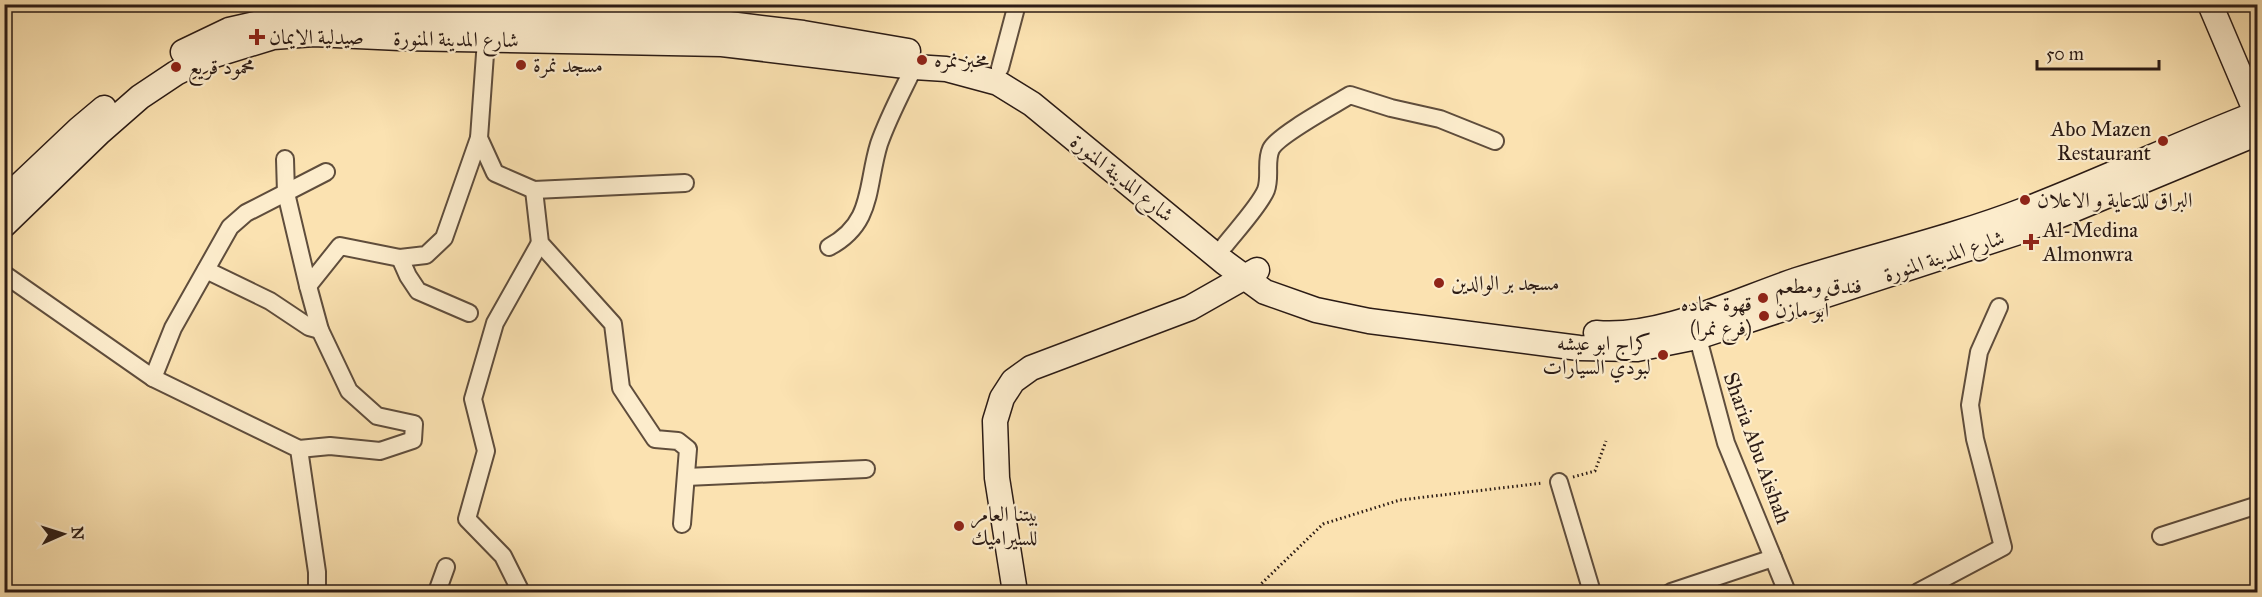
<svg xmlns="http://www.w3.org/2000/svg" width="2262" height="597" viewBox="0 0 2262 597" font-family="'IM FELL Great Primer',Amiri,serif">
<rect width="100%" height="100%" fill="#fbe2b1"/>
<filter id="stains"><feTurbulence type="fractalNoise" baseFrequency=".00333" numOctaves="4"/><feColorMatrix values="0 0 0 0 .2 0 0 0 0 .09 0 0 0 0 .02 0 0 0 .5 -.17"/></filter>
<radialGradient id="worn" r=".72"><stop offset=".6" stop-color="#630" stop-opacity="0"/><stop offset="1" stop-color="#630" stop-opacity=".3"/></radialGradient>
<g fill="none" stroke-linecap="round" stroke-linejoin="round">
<defs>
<path id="lane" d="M388,19V4"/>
<g id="street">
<path d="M486,40L479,138L495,173L534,190L685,183"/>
<path d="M1000,68L1017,4"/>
<path d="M285,159L286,193L308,286L320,330L349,391L377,416L414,424L413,440L380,451L330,446L299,449"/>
<path d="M534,190L540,243L613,324L621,388L655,439L678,441L688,449L682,524"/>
<path d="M1225,245C1236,231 1260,205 1266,190C1271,176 1265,162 1271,149C1278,135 1334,105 1350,95L1391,108L1440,119L1495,141"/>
<path d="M829,247C874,223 866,186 879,144C888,118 902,92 914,67"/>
<path d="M400,258L408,276L418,291L469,313"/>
<path d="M206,270L270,301L309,327L320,330"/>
<path d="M4,274L153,378L299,449L317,572V592"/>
<path d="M308,286L340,246L400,258L426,255L444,238L479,138"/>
<path d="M1695,327L1726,443L1787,592"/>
<path d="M153,378L173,328L230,227L246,213L326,172"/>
<path d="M686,477L866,469"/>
<path d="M1559,482L1592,592"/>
<path d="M2161,536L2258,505"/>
<path d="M437,592L446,567"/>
<path d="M521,592L503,556L467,519L486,451L473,399L495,323L540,243"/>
<path d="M1671,592L1773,558"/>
<path d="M1918,592L2003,547L1975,439L1970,405L1979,352L1999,307"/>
</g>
<g id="secondary">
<path d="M2210,4L2258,117"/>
<path d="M183,52L229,30L268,21L307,18L532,24L713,22L803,33L908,51"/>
<path d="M4,200L79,129L104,108"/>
<path d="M4,225L100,132L140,97L176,73L208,57L273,37L314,34L400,38L722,44L914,67L946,69L998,83L1032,104L1224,262L1265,292L1316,310L1369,321L1579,348L1637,349L1697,337L2022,231L2258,133"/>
<path d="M1596,333C1660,339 1737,300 1797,280C1873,256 1952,238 2027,209C2105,179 2180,143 2258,113"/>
<path d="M1015,592L997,478L995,421L1002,398L1013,381L1031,368L1190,308L1257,270"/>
</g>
</defs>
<use href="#lane" stroke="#5f4d3c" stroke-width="11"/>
<use href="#street" stroke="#5f4d3c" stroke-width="20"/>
<use href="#secondary" stroke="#2b1b15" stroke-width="27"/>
<g stroke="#2b1b15" stroke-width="3" stroke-dasharray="1.5 3" stroke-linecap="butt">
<path d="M1573,477L1595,471L1606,441"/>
<path d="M1259,592L1261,584L1323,524L1400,500L1543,483"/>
</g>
<use href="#lane" stroke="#fceccc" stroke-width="8"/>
<use href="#street" stroke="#fceccc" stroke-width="16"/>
<use href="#secondary" stroke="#fceccc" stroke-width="24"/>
</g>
<g fill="#8f2418" stroke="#fceccc" stroke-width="2">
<path d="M254 28h6v6h6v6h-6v6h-6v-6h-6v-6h6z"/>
<circle cx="922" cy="60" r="6"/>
<circle cx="521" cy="65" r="6"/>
<circle cx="176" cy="67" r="6"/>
<circle cx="2163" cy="141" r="6"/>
<circle cx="2025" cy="200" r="6"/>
<path d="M2028 233h6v6h6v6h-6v6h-6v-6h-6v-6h6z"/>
<circle cx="1439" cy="283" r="6"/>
<circle cx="1763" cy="298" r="6"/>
<circle cx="1764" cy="316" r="6"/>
<circle cx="1663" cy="355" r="6"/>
<circle cx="959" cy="526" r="6"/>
</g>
<g text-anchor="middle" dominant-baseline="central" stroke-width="4.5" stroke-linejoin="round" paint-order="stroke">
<g font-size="21" fill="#2b1b15" stroke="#fceccc" text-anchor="start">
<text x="269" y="37">صيدلية الايمان</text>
<text x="934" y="60">مخبز نمره</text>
<text x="533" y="65">مسجد نمرة</text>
<text x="188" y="67">محمود قريع</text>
<text x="2151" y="129" text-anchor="end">Abo Mazen<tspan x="2151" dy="24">Restaurant</tspan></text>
<text x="2037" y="200">البراق للدعاية و الاعلان</text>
<text x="2043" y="230">Al-Medina<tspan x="2043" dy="24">Almonwra</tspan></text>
<text x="1451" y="283">مسجد بر الوالدين</text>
<text x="1775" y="286">فندق ومطعم<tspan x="1775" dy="24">أبو مازن</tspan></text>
<text x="1752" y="304" text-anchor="end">قهوة حماده<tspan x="1752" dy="24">(فرع نمرا)</tspan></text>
<text x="1651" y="343" text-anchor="end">كراج ابو عيشه<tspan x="1651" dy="24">لبودي السيارات</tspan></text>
<text x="971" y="514">بيتنا العامر<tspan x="971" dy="24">للسيراميك</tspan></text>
</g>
<g font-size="21" fill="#2b1b15" stroke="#fceccc">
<text transform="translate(456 39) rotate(1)">شارع المدينة المنورة</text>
<text transform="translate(1122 178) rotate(39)">شارع المدينة المنورة</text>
<text transform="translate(1944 256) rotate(-18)">شارع المدينة المنورة</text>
<text transform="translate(1757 448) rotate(70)">Sharia Abu Aishah</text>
</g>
</g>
<rect width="2262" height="597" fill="none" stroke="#fbe2b1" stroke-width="24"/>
<rect x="6" y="6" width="2250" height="585" fill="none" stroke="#2b1b15" stroke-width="3"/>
<rect x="12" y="12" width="2238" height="573" fill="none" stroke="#2b1b15" stroke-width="1.5"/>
<g transform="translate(63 534) rotate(87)" stroke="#fceccc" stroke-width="4.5" paint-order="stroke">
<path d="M0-4.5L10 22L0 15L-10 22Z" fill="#2b1b15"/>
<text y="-9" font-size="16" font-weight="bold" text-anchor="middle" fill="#2b1b15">N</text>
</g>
<path d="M2037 60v9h122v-9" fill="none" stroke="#2b1b15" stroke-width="3"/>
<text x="2046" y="60" font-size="18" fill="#2b1b15" stroke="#fceccc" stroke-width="4.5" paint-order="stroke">50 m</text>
<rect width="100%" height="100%" filter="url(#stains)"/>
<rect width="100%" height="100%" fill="url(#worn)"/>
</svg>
